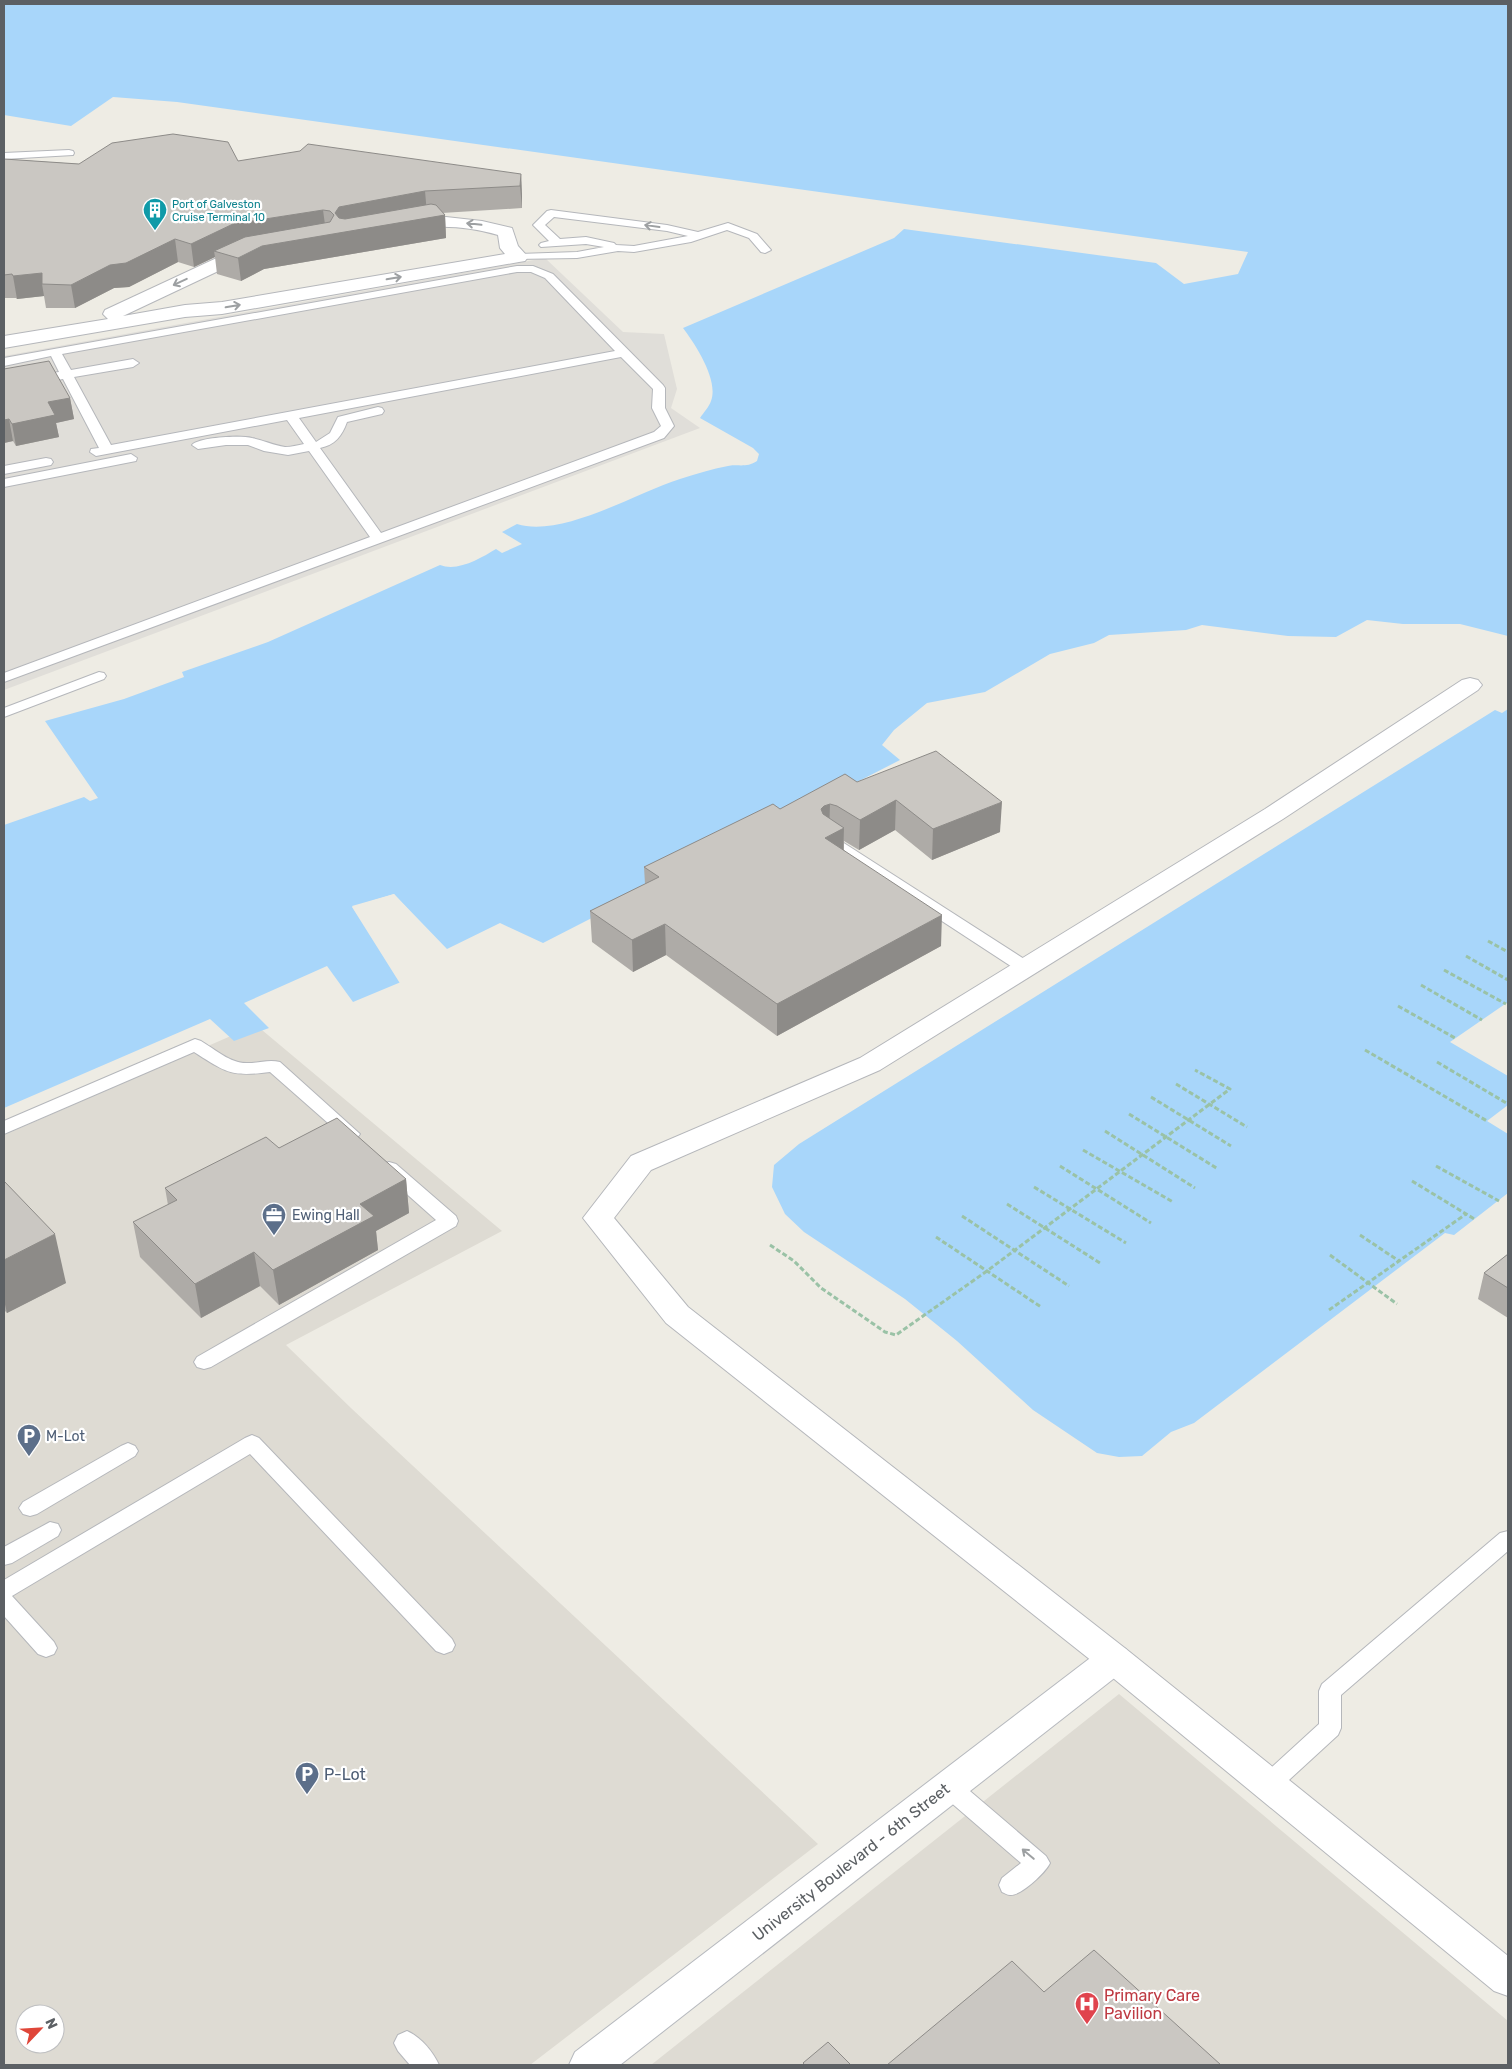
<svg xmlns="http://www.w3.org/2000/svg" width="1512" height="2069" viewBox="0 0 1512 2069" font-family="Rubik,sans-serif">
<rect width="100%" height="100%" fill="#eeece4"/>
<path fill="#e0ded9" d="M545,258L623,332L664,334L677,389L671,408L700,428L4,690V356Z"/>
<g fill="#dedbd3" fill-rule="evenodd">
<path d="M256,1025L502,1231L286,1345L352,1409L818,1844L530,2065H4V1135ZM25,2014H55V2044H25Z"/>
<path d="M1119,1694L1508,2021V2065H651Z"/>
</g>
<g fill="#a8d6fa">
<path d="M4,4H1508V636L1460,624H1403L1367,620L1336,637L1288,636L1202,625L1186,630L1109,635L1094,643L1050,654L985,692L927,703L894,730L882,745L900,760L543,943L500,923L447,949L394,894L352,906L401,982L353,1002L327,966L244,1003L269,1028L234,1041L210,1019L4,1108V825L84,797L90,801L98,798L45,721L124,699L184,677L182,672L268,642L440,565C458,572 481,558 496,549L502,553L522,544L502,532L517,524C562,538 636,493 680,479C696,474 712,469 728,466C739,464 747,468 757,461L759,454L753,448L700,418C704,412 709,407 711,401C719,380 695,344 683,328L894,238L904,229L1156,263L1184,284L1238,274L1248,252L177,102L113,97L71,126L4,115Z"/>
<path d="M1508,709V1002L1450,1042L1508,1076V1105L1487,1121L1508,1134V1193L1454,1235L1445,1233L1194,1423L1171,1432L1142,1456L1119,1457L1097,1453L1033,1410L957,1341L905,1299L804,1232L785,1214L772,1187L774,1165L799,1144L1495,710L1502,713Z"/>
</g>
<path fill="#eeece4" d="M394,894L446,951L393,897L356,908L403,981L401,985L352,907Z"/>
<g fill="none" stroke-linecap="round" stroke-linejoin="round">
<defs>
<g id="lane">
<path d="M69,150L73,151L74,153L73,155L4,159V153Z"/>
<path d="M551,210L667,225L698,232L728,223L757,234L771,250L765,253L761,252L749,238L727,230L691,242L634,252L618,251L577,258L515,259L513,257L515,255L519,254L577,252L604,247L586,244L541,247L539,245L541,243L549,241L533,225L547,211ZM554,217L667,231L688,236L634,246L616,245L614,243L586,237L560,239L545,225Z"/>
<path d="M517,266H533L553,274L663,385L665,388V408L674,426L664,438L4,682V673L370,537L309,451L288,455L264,451L248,445H226L198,449L192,445C198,437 241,435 252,438C263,440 273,445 285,447C291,447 298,445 304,444L287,420L96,456L90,452L91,449L99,448L63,379L57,380L51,376L53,373L59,372L51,356L4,366V358ZM517,272H531L545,278L615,351L111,445L74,377L133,367L139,363L133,359L71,370L62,354ZM621,357L653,389L652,408L661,426L654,432L381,533L320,448C335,445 342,436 347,422L382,414L384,411L382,408L378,407L338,417L330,433L316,442L299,418Z"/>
<path d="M131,454L137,458L136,461L4,487V479Z"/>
<path d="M46,458L51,459L53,462L51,465L4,474V466Z"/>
<path d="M99,672L104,673L106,676L104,679L4,717V708Z"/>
<path d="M830,836L836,838L1032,964L1034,968L1032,972L1026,973L1020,972L824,844L822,841L824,838Z"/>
<path d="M195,1039L201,1041C216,1050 231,1064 248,1063C259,1063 269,1059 280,1062L360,1134L357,1138L351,1140L345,1138L270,1072C231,1077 227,1073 194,1052L4,1134V1121Z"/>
<path d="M389,1162L396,1164L456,1216L458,1221L456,1226L211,1367L204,1369L197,1367L194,1362L197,1357L436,1220L382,1172L380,1168L382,1164Z"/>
<path d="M252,1435L259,1438L452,1639L455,1645L452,1651L444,1654L436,1651L250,1454L12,1596L54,1642L57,1648L54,1654L46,1657L38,1654L4,1616V1580L245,1438Z"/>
<path d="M128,1443L135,1446L138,1451L135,1456L37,1514L30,1516L23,1514L19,1508L23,1502L121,1446Z"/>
<path d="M50,1522L58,1524L61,1530L58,1536L12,1563L4,1565V1547Z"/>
<path d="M1508,1531V1551L1341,1695V1728L1338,1735L1277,1791L1269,1794L1261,1791L1257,1784L1261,1777L1319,1724V1691L1322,1684L1500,1533Z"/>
<path d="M949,1777L957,1780L1046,1856L1050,1863C1046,1872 1021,1896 1010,1895C1007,1895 1005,1893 1002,1892L999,1885L1002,1878L1021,1863L941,1794L937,1787L941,1780Z"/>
<path d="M407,2031C421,2037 433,2052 439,2065H410L398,2051L394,2043L398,2035Z"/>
</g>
<g id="street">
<path d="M446,217L482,221L512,228L518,246L528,257L525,261L519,262L222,314L185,317L4,348V336L108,319L103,314L105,310L236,249L250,246L256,247L259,251L256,255L248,257L123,316L185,305L222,302L505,254L500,248L498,235C477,229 456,226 434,227C424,228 413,231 403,229L400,225L403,221Z"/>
<path d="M1470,678L1478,680L1482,685L1478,690L1283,819L880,1070L651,1170L614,1218L688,1307L1126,1649L1508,1956V1996L1494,1991L1102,1669L666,1323L583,1218L631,1156L860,1058L1265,809L1462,680Z"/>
</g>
<path id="secondary" d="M1114,1645L1126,1649L1132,1659L1126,1669L620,2065H569L575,2052L1102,1649Z"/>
</defs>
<use href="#lane" stroke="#b5b7bb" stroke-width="2"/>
<use href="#street" stroke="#b5b7bb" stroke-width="2"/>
<use href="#secondary" stroke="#b6b9be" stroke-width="2"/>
<g stroke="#9ac2a6" stroke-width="3" stroke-dasharray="5 2.5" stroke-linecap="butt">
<path d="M1488,941L1508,952"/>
<path d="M1466,956L1508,980"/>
<path d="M1444,970L1506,1004"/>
<path d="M1421,985L1482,1020"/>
<path d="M1398,1006L1455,1038"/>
<path d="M1365,1050L1487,1121"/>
<path d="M1437,1062L1508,1104"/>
<path d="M1176,1084L1247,1127"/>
<path d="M1151,1097L1231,1146"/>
<path d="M1129,1114L1218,1169"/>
<path d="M1105,1131L1195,1188"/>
<path d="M1083,1150L1173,1202"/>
<path d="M1060,1166L1151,1223"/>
<path d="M1436,1166L1499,1201"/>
<path d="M1412,1181L1476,1220"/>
<path d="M1034,1187L1126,1243"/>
<path d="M1007,1204L1100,1263"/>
<path d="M962,1216L1069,1286"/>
<path d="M1360,1235L1399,1261"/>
<path d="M936,1237L1041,1307"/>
<path d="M770,1245L794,1261L821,1288L885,1332L896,1335L987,1271L1230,1089L1195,1070"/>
<path d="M1330,1255L1397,1304"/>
<path d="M1329,1310L1466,1214"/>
</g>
<use href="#lane" fill="#fff" fill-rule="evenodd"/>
<use href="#street" fill="#fff" fill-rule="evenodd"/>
<use href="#secondary" fill="#fff" fill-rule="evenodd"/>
</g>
<g fill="#aeaba7">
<path d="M4,159L79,164L238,161L521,174L522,196V208L442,213L445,215L446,238L264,269L241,281L217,274L215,257L194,267L178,262L129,287L114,288L75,308H46L44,296L17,299L16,298H4Z"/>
<path d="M4,369L70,398L74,419L56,423L59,437L16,446L13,441L4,443Z"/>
<path d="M857,782L1000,832L932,860L895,830L859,850L844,841V850L941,946L777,1036L666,955L633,972L592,942L590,911L645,884L644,867L780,809Z"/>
<path d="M279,1148L406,1179L409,1213L376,1231L378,1250L279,1305L260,1286L201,1318L140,1257L133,1222L168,1205L165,1188Z"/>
<path d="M4,1181L66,1283L7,1313L4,1310Z"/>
<path d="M1508,1254V1318L1478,1299L1484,1273Z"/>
</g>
<g fill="#8d8b88">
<path d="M521,174L522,196V208L520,186Z"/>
<path d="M425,191L427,214L445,215L446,238L264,269L241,281L238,258L262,246L337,233L335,213L339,207Z"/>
<path d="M323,210L326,232L214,251L215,257L194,267L191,244L233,224Z"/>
<path d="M175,239L178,262L129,287L114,288L75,308L71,285L110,265Z"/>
<path d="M42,273V284L44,296L17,299L13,276Z"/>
<path d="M70,398L74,419L56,423L59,437L16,446L12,424L48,402Z"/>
<path d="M9,419L13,441L4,443V420Z"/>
<path d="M896,800L895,830L859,850L860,820Z"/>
<path d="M1002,802L1000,832L932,860L933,829Z"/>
<path d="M830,804L829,834L821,809L824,806Z"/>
<path d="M844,828L843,859L825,838Z"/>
<path d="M942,915L941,946L777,1036V1004Z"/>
<path d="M665,924L666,955L633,972L632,940Z"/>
<path d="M406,1179L409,1213L376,1231L378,1250L279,1305L273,1270L360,1204Z"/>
<path d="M55,1234L66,1283L7,1313L4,1300V1260Z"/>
<path d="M254,1252L260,1286L201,1318L195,1284Z"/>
</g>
<g fill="#cac7c2" stroke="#8d8b88">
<path d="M173,134L228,142L238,161L300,151L308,144L521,174L520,186L425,191L339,207L335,213L339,218L345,219L431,204L436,205L445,215L262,246L238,258L214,251L245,237L330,222L334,215L330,211L323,210L233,224L191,244L175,239L126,263L110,265L71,285L42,284V273L13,276L12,274L4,275V159L79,164L112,143Z"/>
<path d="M49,361L70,398L48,402L55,415L12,424L9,419L4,420V369Z"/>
<path d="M936,751L1002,802L933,829L896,800L860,820L837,806L830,804L824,806L821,809L823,814L844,828L825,838L942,915L777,1004L665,924L632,940L590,911L659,877L644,867L773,804L780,809L845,774L857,782Z"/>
<path d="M337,1118L406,1179L360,1204L374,1216L273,1270L254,1252L195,1284L133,1222L177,1200L165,1188L266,1137L279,1148Z"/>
<path d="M4,1181L55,1234L4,1260Z"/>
<path d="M1508,1254V1288L1484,1273Z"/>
<path d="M1094,1950L1221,2065H887L1012,1961L1044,1992Z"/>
<path d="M828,2042L851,2065H805L803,2063Z"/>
</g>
<defs><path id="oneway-shaft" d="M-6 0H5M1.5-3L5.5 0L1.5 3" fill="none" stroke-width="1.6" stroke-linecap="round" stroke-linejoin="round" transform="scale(1.25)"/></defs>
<g stroke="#9da0a2">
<use href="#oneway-shaft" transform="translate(474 224) rotate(-174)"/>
<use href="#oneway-shaft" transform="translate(652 226) rotate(-172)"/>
<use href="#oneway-shaft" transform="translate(394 278) rotate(-10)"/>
<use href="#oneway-shaft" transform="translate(180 282) rotate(155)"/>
<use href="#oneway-shaft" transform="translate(233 306) rotate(-10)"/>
<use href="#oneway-shaft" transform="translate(1028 1854) rotate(-140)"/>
</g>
<defs>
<symbol id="building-pin" viewBox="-11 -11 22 30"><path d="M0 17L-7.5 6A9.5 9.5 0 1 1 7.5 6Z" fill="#0f9aa8" stroke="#fff"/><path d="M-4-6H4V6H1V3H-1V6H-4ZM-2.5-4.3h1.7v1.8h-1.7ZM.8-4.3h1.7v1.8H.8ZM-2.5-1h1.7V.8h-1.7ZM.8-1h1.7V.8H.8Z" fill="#fff"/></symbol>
<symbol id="office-pin" viewBox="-11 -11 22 30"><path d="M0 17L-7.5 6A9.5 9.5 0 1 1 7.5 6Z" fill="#5c6f8a" stroke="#fff"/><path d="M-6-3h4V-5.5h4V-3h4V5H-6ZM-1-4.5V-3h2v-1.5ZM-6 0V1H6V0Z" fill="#fff"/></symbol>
<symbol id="parking-pin" viewBox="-11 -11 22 30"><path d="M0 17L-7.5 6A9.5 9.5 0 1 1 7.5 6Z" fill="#5c6f8a" stroke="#fff"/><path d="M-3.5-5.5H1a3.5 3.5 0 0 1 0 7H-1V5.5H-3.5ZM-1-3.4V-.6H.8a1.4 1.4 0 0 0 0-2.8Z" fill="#fff"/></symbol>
<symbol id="hospital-pin" viewBox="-11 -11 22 30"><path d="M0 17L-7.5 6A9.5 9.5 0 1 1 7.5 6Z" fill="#e0444e" stroke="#fff"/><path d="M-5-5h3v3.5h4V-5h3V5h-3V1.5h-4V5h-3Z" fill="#fff"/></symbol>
</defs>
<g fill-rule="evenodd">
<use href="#building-pin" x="141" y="196" width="28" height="38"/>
<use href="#office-pin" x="260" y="1201" width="28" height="38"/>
<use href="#parking-pin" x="15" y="1422" width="28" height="38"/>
<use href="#parking-pin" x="293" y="1760" width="28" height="38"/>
<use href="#hospital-pin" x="1073" y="1990" width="28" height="38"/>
</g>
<g text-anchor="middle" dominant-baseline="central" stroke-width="4.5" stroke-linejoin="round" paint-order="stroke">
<g font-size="11" fill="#0d838f" stroke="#fff" text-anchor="start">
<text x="172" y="204">Port of Galveston<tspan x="172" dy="13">Cruise Terminal 10</tspan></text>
</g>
<g font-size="14" fill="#4e5e75" stroke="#fff" text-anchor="start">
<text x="292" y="1215">Ewing Hall</text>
<text x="46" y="1436">M-Lot</text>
</g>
<g font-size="16" fill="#4e5e75" stroke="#fff" text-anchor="start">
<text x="324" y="1774">P-Lot</text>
</g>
<g font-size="16" fill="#5c6064" stroke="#fff">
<text transform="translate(851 1862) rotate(-38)">University Boulevard - 6th Street</text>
</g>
<g font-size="16" fill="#be3a42" stroke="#fff" text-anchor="start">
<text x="1104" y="1995">Primary Care<tspan x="1104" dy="18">Pavilion</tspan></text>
</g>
</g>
<rect width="1512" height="2069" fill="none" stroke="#5c6064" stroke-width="10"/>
<g transform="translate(40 2029) rotate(65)"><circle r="24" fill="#ffffff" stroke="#bebfc1"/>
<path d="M0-4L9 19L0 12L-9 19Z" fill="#df4639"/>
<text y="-8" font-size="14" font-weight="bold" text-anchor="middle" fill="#5c6064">N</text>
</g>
</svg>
